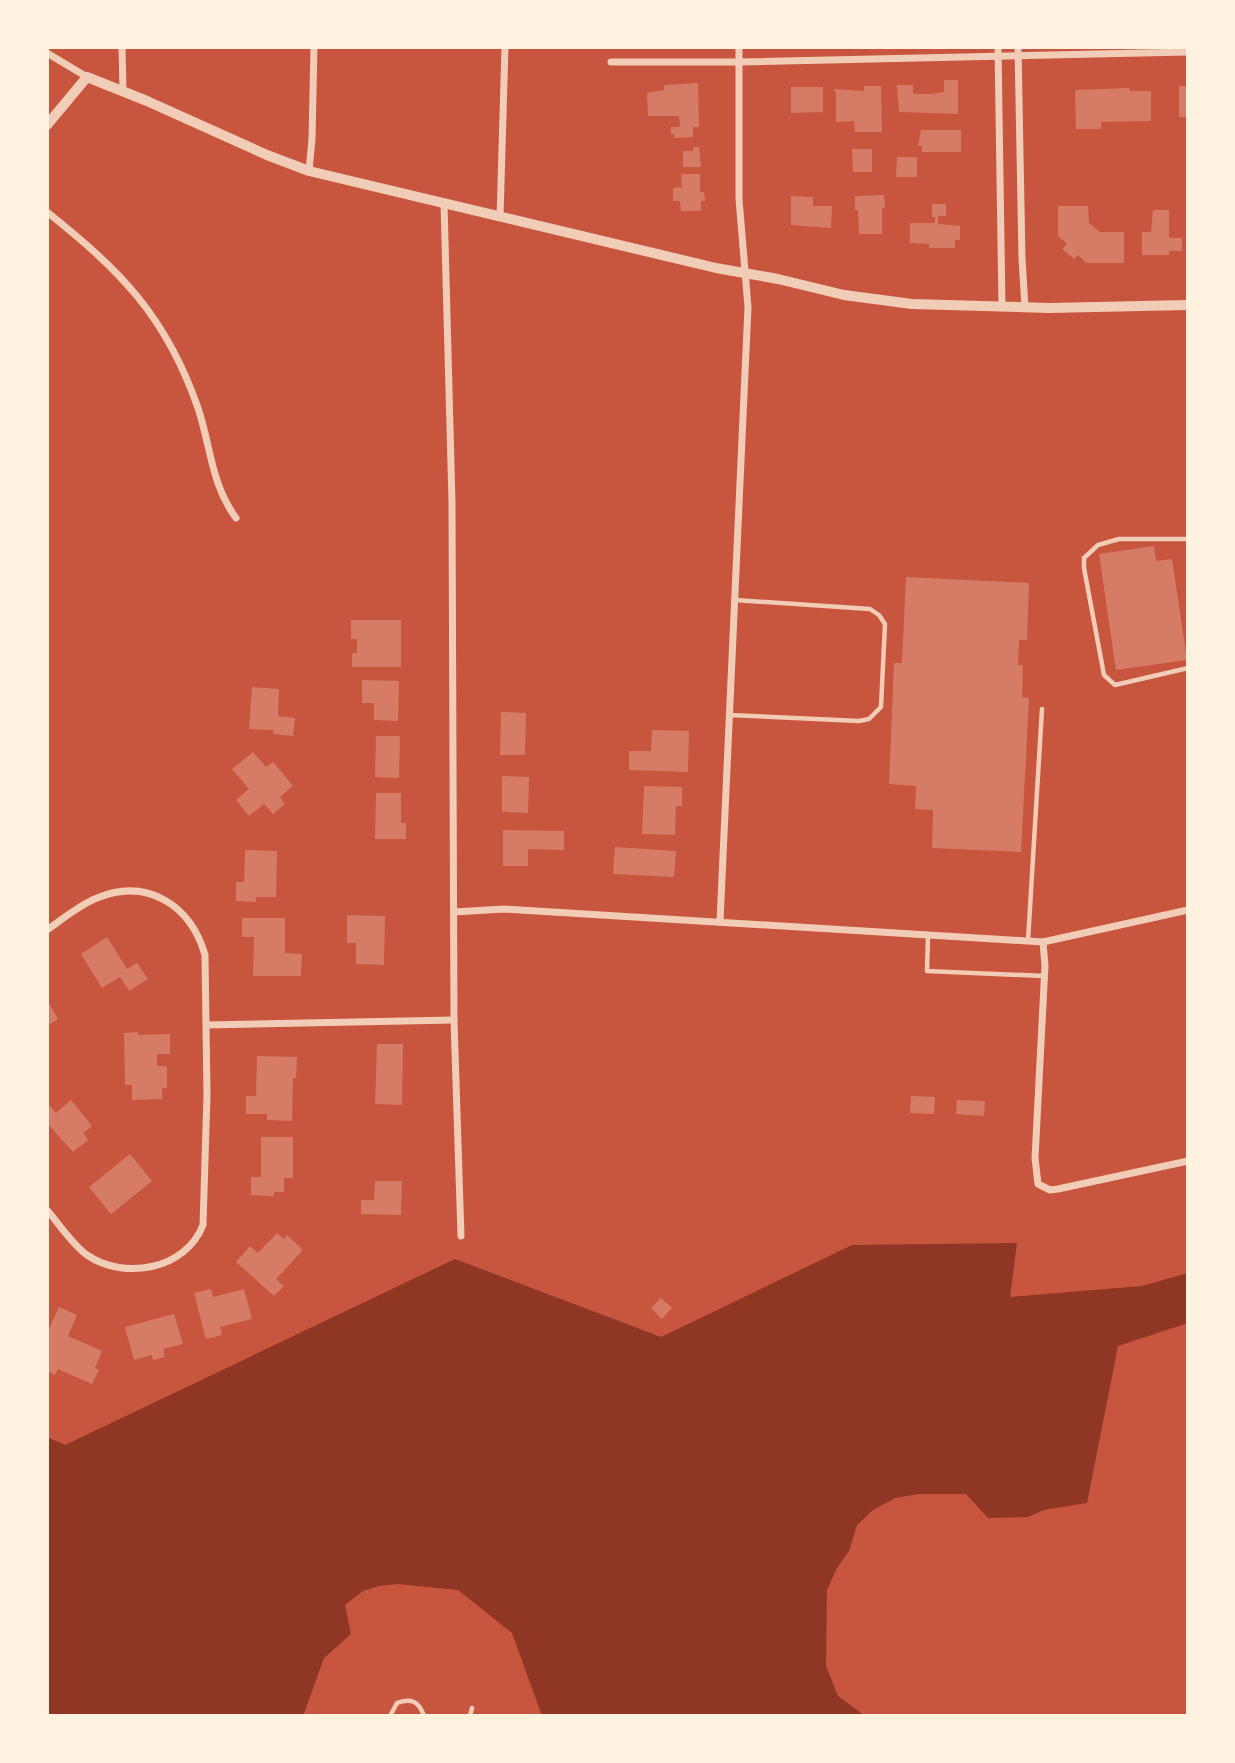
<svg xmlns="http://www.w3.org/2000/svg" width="1235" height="1763" viewBox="0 0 1235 1763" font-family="Barlow,sans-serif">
<rect width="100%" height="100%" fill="#c8553d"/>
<path fill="#8f3625" d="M1017,1243L1010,1297L1142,1286L1188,1273V1323L1118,1346L1087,1503L1044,1510L1028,1517L988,1518L966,1494H919L895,1498L873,1510L857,1525L849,1551L837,1568L827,1590L826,1666L838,1696L865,1716H542L512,1633L458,1590L398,1584L379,1586L363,1591L345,1605L351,1634L324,1658L303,1716H47V1437L65,1445L455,1259L661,1337L852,1245Z"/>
<g fill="#d67c66">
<path d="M944,80H958V114L899,112L897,85H913V94H930L944,92Z"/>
<path d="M698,83L699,127H693V137L674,138V134H671V127H680L679,116H648L647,93L664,90V85Z"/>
<path d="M864,86H881L882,132H855L854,121L836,122V94L834,89L864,91Z"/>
<rect x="1179" y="86" width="9" height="31"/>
<path d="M791,87H823V112L791,113Z"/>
<path d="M1129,88L1130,91H1151V121L1101,122V129H1076L1075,90Z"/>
<path d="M921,130H961V152H922V146H918Z"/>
<path d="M694,147H699L701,167H683V151H693Z"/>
<path d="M852,149H872V172H853Z"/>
<path d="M897,157H917V177H896Z"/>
<path d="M681,174H700V192H704L705,201H701V211H681L680,201H673V188L682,187Z"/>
<path d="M884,195L885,208H882V234H859L858,210H855V196Z"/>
<path d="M791,196L813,197V206H832L831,228L791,225Z"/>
<path d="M932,204H946V216H938V224L960,226V240H955V248H929V244L910,243V223H935V217H932Z"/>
<path d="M1058,206H1088L1089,223L1100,232H1124V263H1086L1078,255L1074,259L1062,249L1067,244L1058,236Z"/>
<path d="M1153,210H1169V238H1182V251H1169V255H1142V232H1151Z"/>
<path d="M1154,546L1156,561L1172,559L1187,660L1116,670L1099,554Z"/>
<path d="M906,577L1029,583L1027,640H1019L1018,665H1023L1022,697L1029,698L1021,852L932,848L933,810L915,809L916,786L889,784L894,663H902Z"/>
<path d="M351,620H401V667H352V653H357V639H351Z"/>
<path d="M362,680L399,681L398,721L374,720V703H362Z"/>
<path d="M252,687L279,689L278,716L295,718L293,736L273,734V730L249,729Z"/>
<path d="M501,712L526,713L525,755H500Z"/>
<path d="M652,730L689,731L688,772L629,770V751H651Z"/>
<path d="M376,736H400L399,778L375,777Z"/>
<path d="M253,752L266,767L273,762L293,786L280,797L285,804L273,814L264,804L249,816L236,800L249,789L232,769Z"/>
<path d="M502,776L529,777L528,813L502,812Z"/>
<path d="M644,786L682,787V806H676L675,835L642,834Z"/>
<path d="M376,793H401V823H406V839H375Z"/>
<path d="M503,830L564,831V850L528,849V866H503Z"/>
<path d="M615,847L676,851L674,877L613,874Z"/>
<path d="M245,850L277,851L276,897H256V902L236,901V882H244Z"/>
<path d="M347,915L385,916L384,965L356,964V943H347Z"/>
<path d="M242,918H285V953L302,954L301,976H253L254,937H242Z"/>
<path d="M107,937L127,969L137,963L148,979L129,991L120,977L102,988L81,954Z"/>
<path d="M47,1000L58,1019L47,1026Z"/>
<path d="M138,1032V1035L170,1034V1054H157V1066H167V1088H162V1099L132,1100V1085H125L124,1033Z"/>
<path d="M377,1044H403L402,1105L375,1104Z"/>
<path d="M257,1056L297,1057L296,1078H293L292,1121L267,1120V1114H246V1096H256Z"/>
<path d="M911,1096L935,1097L934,1114L910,1113Z"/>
<path d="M71,1100L92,1126L83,1133L88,1140L73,1152L47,1123V1103L56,1113Z"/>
<path d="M957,1100L985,1101L984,1116L956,1114Z"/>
<path d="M261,1137H293V1178H284V1192H274V1196L251,1195V1177H261Z"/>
<path d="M130,1154L152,1181L111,1214L89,1187Z"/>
<path d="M375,1181H402L401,1215L361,1214V1200H374Z"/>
<path d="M277,1233L284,1239L287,1235L303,1250L276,1279L284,1286L274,1296L236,1262L250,1246L258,1253Z"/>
<path d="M211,1289L213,1297L244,1289L252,1319L220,1327L222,1335L206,1339L194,1293Z"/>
<path d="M661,1298L672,1308L662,1319L651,1308Z"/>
<path d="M59,1307L77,1315L68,1336L102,1351L95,1368L99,1370L92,1384L58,1369L55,1375L47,1371V1333Z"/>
<path d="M174,1314L183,1344L163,1349L165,1357L153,1360L152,1355L134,1360L125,1327Z"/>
</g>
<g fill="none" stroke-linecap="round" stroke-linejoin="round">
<g stroke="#f1ccb7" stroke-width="4.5">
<path d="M1188,539H1119L1098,545L1084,558V568L1104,675L1115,685L1188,668"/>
<path d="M729,715L859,721L869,719L881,707L885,624L879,615L870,609L735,600"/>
<path d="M928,936L927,971L1044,976"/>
<path d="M1028,941L1042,709"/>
<path d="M390,1716L397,1703C411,1698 419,1701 424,1716"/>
<path d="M470,1716L472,1708"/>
</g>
<g stroke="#f1ccb7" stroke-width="7">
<path d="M122,47L123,91"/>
<path d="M998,47L1002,306"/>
<path d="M1018,47L1022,259L1025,307"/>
<path d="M47,53L87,77"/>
<path d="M611,62H740L1188,52"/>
<path d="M309,171L312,139L314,47"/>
<path d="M444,203L452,502L454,1020L461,1236"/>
<path d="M47,212C121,271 166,316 198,408C211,447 211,484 236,518"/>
<path d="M500,217L505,47"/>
<path d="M454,912L504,909L1043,942L1188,910"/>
<path d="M720,922L748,307L739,199V47"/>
<path d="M47,930C63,919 79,905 97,898C148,877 191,906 205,955L207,1095L203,1225C186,1269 125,1281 87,1255C71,1243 60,1225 47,1210"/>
<path d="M1043,942L1045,966L1035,1158L1038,1184L1050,1190L1058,1189L1188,1161"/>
<path d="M207,1025L454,1020"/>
</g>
<path stroke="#f1ccb7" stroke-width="10" d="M47,125L87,77L147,101L267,155L309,171L716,268L778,279L844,295L912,304L1049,308L1188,305"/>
</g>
<rect width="1235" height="1763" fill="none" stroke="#fff3e0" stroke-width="98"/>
</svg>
